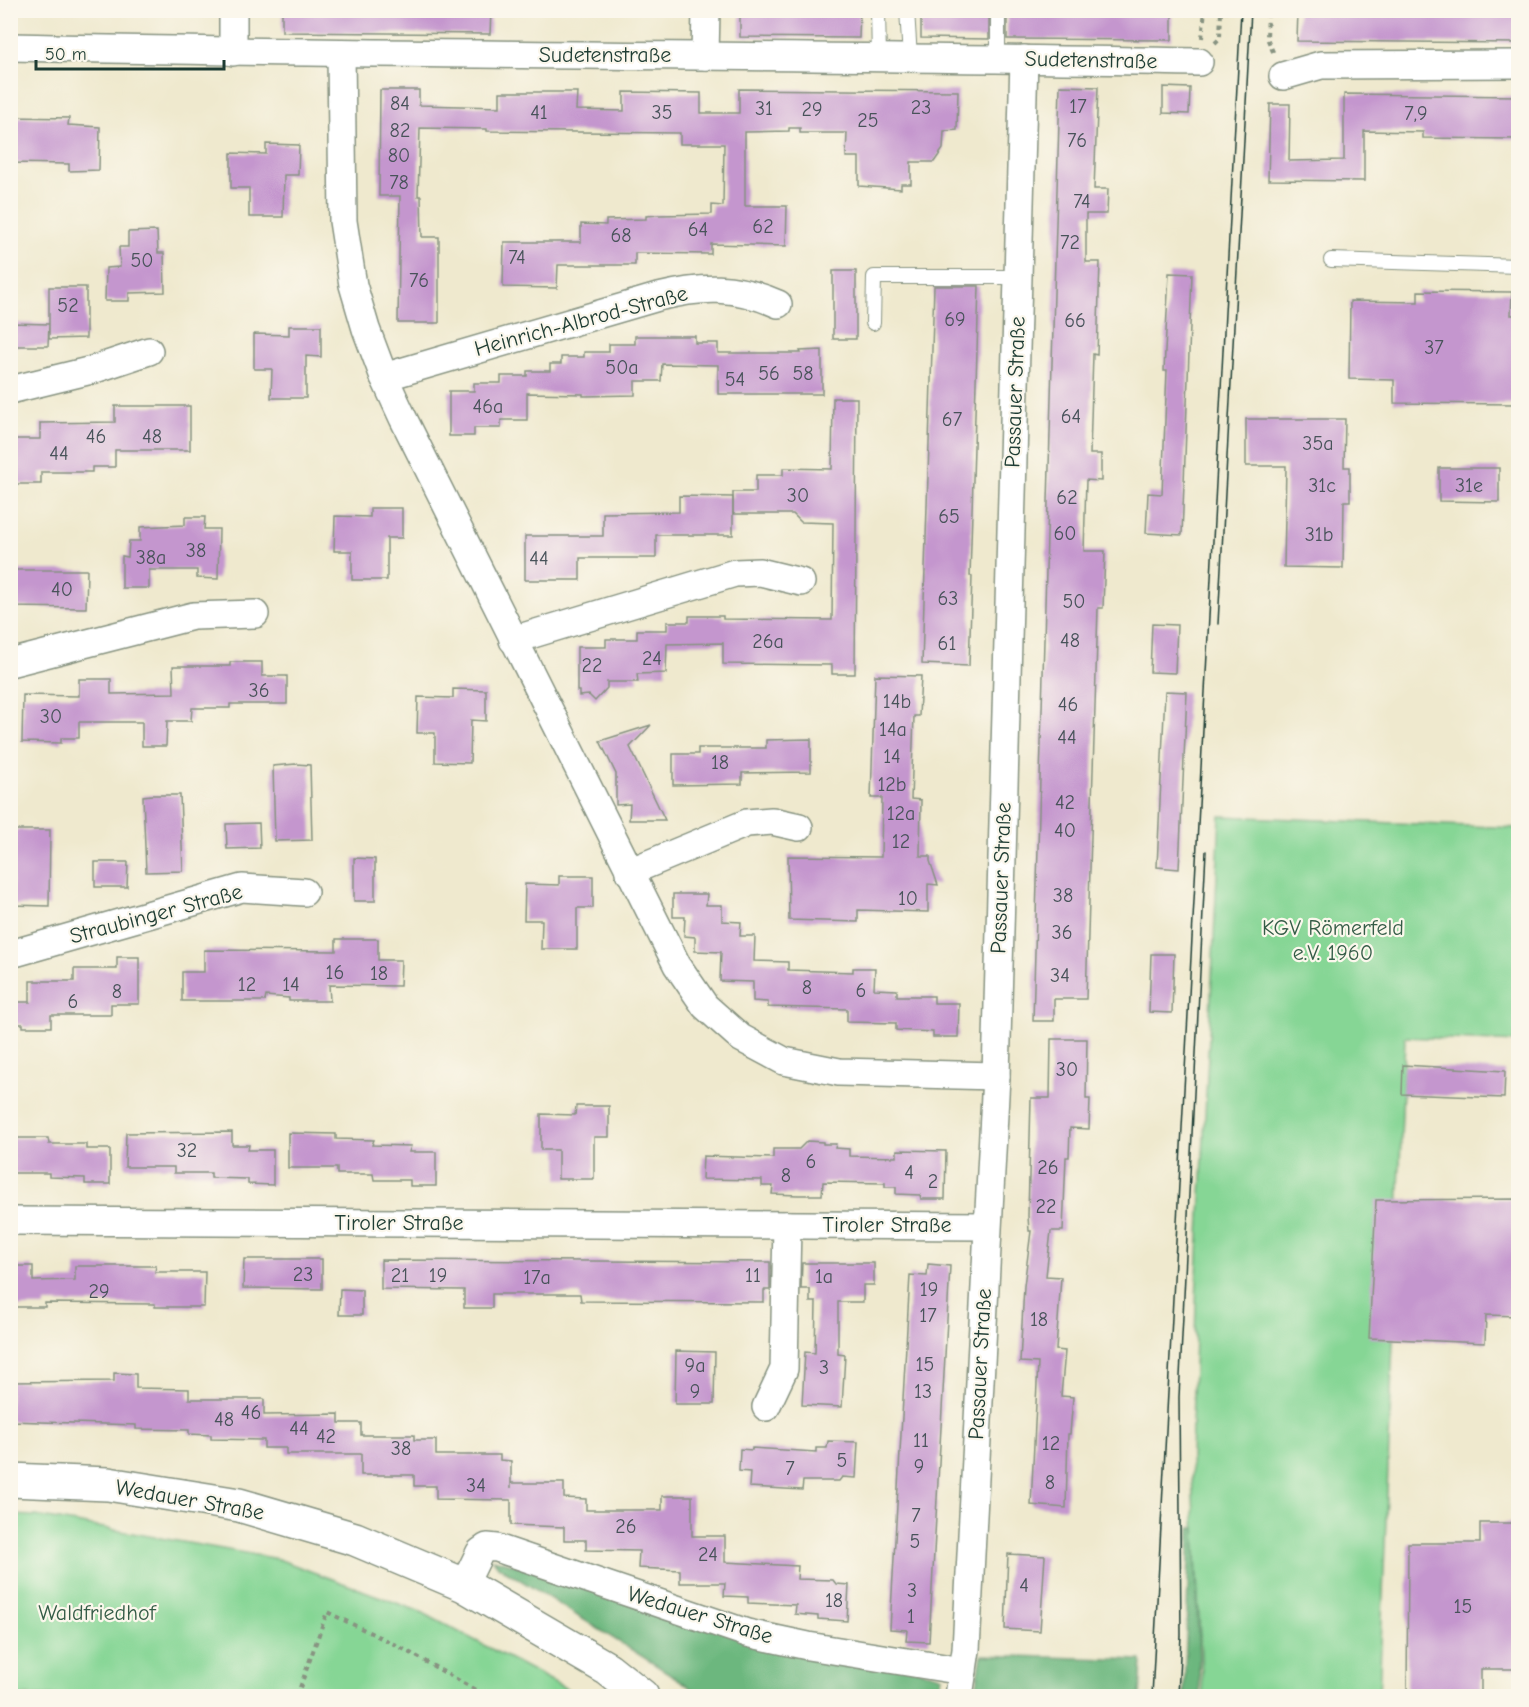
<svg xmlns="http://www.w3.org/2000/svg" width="1529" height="1707" viewBox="0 0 1529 1707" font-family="'Comic Neue',sans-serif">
<rect width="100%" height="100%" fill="#fbf7ec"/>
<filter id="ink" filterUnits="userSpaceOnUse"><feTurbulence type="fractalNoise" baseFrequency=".0167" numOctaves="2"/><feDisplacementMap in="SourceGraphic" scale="12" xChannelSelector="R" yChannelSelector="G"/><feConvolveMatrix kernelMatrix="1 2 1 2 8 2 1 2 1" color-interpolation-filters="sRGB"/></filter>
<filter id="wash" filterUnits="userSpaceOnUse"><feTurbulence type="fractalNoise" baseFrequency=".008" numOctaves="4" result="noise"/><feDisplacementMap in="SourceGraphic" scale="24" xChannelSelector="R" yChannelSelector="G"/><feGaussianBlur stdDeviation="1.35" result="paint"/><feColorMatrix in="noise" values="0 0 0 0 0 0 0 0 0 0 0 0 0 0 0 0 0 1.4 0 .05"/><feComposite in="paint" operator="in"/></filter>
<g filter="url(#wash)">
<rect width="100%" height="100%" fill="#efe9ce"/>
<g fill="#86d695" stroke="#528a64" stroke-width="1.5">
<path d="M1220,816L1518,828V1042L1405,1037L1379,1696H1203L1191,1456L1197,1276Z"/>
<path d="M11,1515L36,1516L278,1559L421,1612L567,1689L576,1696H11Z"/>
</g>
<g fill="#6cb77e" stroke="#467a59" stroke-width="1.5">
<path d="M1190,1528H1195L1200,1696H1184Z"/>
<path d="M493,1559L942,1676L938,1696H700L683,1682L498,1566Z"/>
<path d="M982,1655L1142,1660L1140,1696H975Z"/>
</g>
<g id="blocks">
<g fill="#c496ce">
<path d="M282,10H491L490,34L282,32Z"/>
<path d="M740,10H860L859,38L740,37Z"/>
<path d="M921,10H989V39L921,38Z"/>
<path d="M1007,10H1172V40L1007,39Z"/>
<path d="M1298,10H1380L1427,13V11L1518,10V43L1297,41Z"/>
<path d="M1060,86L1098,87L1094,189H1108L1107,214H1086V262H1100L1097,355L1093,354L1090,454H1101V481L1086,480L1084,551H1105L1103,608H1098L1086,999H1054V1021H1033Z"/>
<path d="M1163,87L1190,88L1189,114L1163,113Z"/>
<path d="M739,89L958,91L957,130L944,131L943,149L934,162H911V184H901V189L859,186V157H846L847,133H800V128H789V131L745,132V206H787L786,246L711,244V254L635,253V265H558L557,288L503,287L504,242H581V224L606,225V220L646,219V216L658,215L712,214V205L723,206L724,144H680V133L487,131V129L420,128L418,196H421L422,237H439V323H398L400,196H379L380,90H419V105L500,107V92H577L576,110L624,111V92L701,93V113H739Z"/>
<path d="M1344,94L1518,96V139L1423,138V132L1364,131V181L1268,180L1270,104H1290L1289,161L1344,160Z"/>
<path d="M10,117L69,118L68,125L100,127L99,170L69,171V164L10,163Z"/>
<path d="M266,144L299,145L298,175H284L283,217H249V188H231V153L266,154Z"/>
<path d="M157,231L158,253H164L165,292L129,293V301H105L106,268L120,267L119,247H128V232Z"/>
<rect x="833" y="271" width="23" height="68"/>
<path d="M1169,273L1192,274L1182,535L1146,533L1148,493L1162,494L1167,371H1164Z"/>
<path d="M934,286H979L970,576H972L969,666L922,664Z"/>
<path d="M49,287H86V338L49,339V324L48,346H10V323L49,324Z"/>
<path d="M1418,291L1512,292L1511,315H1518V404L1394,403V380L1349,379L1350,301L1418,302Z"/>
<path d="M289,326H321V357L306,356V398H271L272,369H254V334L289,335Z"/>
<path d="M635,336H695V343H718V353H801L800,351L822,350V394H718V365L662,364L661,381H635V395L583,396V394L527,393V420H501V428H474V436H449V391H474V383H501V376H527V371H550V364H561V357H584V352H609V344H635Z"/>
<path d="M833,398H857L855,674H832V665L723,664V643L667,644L666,673L637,674L638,682H607V688L595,701L589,695L579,696V691H577V647H606V639H637V630H667V622H689V616H723V619L832,620L833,523L801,522L793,514H733V492H756V475H783V468L832,469Z"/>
<path d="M115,406H190V450H115V467H92V472H41V484H10V439H40V423L115,422Z"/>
<path d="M1246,419H1345L1344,467H1350V501H1344L1343,568L1284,567L1286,466H1246Z"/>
<path d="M1439,468H1499V502L1439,501Z"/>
<path d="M679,496L733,497V535H656V558H580V580H525V536H603V513L679,512Z"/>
<path d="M370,508H402V538H387V580H352V551H334L335,516L370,517Z"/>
<path d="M185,517H205L204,529H219L218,579L197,578V570H149V588H122V556L128,557L129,541H140V527L185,525Z"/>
<path d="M12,570H87L86,608L12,607Z"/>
<path d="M1152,624L1177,625L1175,673L1150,672Z"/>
<path d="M230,662H262V676H287V704H230V708H192L191,721H167L166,746H142V722H79V738H61V743L22,742L23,695L79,696V679H111V694L174,693L173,666H230Z"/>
<path d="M875,675L921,676L919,716H914L911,799L921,800L920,856H930V861L938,885L928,884V912L858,910V922L789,920L788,856L881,857L882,798H871Z"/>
<path d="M453,689L486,690V721L471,720L470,763L435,762V733H417L418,697L453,698Z"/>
<path d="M1165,691L1187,692L1179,869L1157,867Z"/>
<path d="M651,725L630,747L665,820H629L630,804L616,805V774L600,741Z"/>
<path d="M811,739V772L742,773V784L673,785V754H698V748H766V740Z"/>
<path d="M296,764L310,765L312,840L275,841L273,766Z"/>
<path d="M152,795H180L183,871L146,872L143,796Z"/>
<path d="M259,823L260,848L227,849L226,824Z"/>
<path d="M13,830H50L49,906L12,905Z"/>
<path d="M354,858L375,859V901H354Z"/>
<path d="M95,862H128L127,887H95Z"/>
<path d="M559,876H593V908H577V949H541L542,920H524L525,884L559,885Z"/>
<path d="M673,894H707L706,905H722V921L741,922L740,936H755L754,961L788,962V970L853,972V968H875L874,989L897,990V996H934V1003H959L958,1037H933V1032L896,1030V1023L847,1022V1009L768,1007V1002L753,1001V982L720,981L721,952L695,951V937L684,936L685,917H673Z"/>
<path d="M336,939H378V960H401L400,986L329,985L330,1001H289V998L266,996L265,1001H182V972H204V950L336,951Z"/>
<path d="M1151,954H1174L1172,1013L1149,1012Z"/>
<path d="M117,957H139V1004H111V1015H51V1027H23V1024H10V1002H30V981H74V969H117Z"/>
<path d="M1051,1039H1087L1086,1099H1090L1089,1129L1070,1128L1069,1157H1066L1063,1231H1051L1046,1276L1061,1277L1056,1350L1065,1351L1061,1396L1073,1397L1070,1434H1068L1066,1508L1031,1505L1038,1363L1020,1362L1024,1286L1031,1231H1029L1028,1216L1031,1098H1050Z"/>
<path d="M1403,1065L1505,1071L1504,1098L1402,1094Z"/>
<path d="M576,1106H609V1137H594V1179H558V1150H541V1114L575,1115Z"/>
<path d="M232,1132V1145H249L248,1150H273V1185L248,1184V1179L211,1178V1173H174V1167H125L126,1133Z"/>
<path d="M288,1133L336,1134V1139L374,1140L372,1145L411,1146L409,1152H436V1186H410V1180H374L373,1174H337V1168H288Z"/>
<path d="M10,1138H48L49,1144H86V1149H110V1184H85V1178L49,1177V1173H11Z"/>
<path d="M807,1141L823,1142V1144H836L835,1148L849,1149V1156L897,1157V1150L946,1151L945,1199H921L920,1195L896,1194V1187H885V1183L823,1182L822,1195H798L772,1194L773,1186H762V1180L702,1179L703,1156L773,1158V1149H799Z"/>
<path d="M1518,1199V1316L1486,1315L1485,1343L1369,1338L1376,1200Z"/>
<path d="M244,1259H322V1289L243,1288Z"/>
<path d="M381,1260L770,1262V1290H764V1302L581,1301L580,1294H492V1308H464V1290L381,1289Z"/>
<path d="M802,1263H874V1285H863V1302H838V1354L845,1355L842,1407L802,1405L805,1352L815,1353L816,1302H810V1289H801Z"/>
<path d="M928,1264L950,1266L929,1642L906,1641L907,1630L890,1629L910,1275L927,1276Z"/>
<path d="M10,1266H33V1281L75,1280V1266H156L155,1272H205L204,1307H155V1304L45,1303V1307H10Z"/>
<path d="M340,1289L362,1290V1315H339Z"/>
<path d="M676,1351L715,1352L714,1404H675Z"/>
<path d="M114,1373L136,1374V1388L189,1389V1399H264V1415L339,1414V1423H361V1435H414V1440H436V1455H500V1460L511,1461V1488V1483H564V1498L586,1499V1510H662V1496H692V1536H725V1562L798,1566L797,1579L833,1580L836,1584L849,1585L847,1621L818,1619V1616L795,1614L796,1605L748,1603V1597L724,1596L725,1583H680V1570L638,1568L639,1551L586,1550V1540H564V1527L511,1525V1500L436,1499V1486H414V1475H361V1454H286V1448H264V1440L211,1439V1435L189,1434V1430L136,1429V1425L10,1421V1382L114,1381Z"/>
<path d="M828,1441L858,1442L856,1478L842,1477L839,1481H803L802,1490L749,1487L750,1472L739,1471L740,1449L752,1450V1448L816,1452V1448H827Z"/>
<path d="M1480,1523H1518V1669H1481V1696H1407L1408,1543H1480Z"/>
<path d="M1008,1554L1045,1556L1040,1631L1005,1629Z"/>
</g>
</g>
</g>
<g filter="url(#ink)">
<use href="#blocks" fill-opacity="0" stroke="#879381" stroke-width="1.5"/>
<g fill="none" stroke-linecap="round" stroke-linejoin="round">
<defs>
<g id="lane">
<path d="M878,10L879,58"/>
<path d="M907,10L910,58"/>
<path d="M998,10V59"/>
<path d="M1331,260L1518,266"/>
<path d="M873,323L874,277H1018"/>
</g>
<g id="street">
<path d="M233,10V52"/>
<path d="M10,47C407,56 803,55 1199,62"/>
<path d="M341,53L343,221L353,285L366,329L384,377L403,418L677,965L705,1006L741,1038L784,1061L839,1072L996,1076"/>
<path d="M705,56L706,10"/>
<path d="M1283,76L1321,65L1518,64"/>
<path d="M384,377L658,297C703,286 735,285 778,304"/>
<path d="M10,390L92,370L149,351"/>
<path d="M513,640L735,573L760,572L801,582"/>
<path d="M10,663L193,616L255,614"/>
<path d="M629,872L747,823L772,821L799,827"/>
<path d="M10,952H18L242,888L304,892"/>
<path d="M10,1221L987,1226"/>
<path d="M766,1407L784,1369L787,1225"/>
<path d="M464,1585L480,1552L487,1547L497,1548L747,1633L808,1646L963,1671"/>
<path d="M959,1696L966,1650L996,1076L1024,59"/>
</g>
<path id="secondary" d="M10,1480L108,1484L239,1505L355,1539L464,1585L608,1669L642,1696"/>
</defs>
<use href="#lane" stroke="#879381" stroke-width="16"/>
<use href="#street" stroke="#879381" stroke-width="30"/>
<use href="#secondary" stroke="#879381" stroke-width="36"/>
<g stroke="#879381" stroke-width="4" stroke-dasharray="4.5 4.5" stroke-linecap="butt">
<path d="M1202,38L1205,10"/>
<path d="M1215,43L1220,38L1221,11L1268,13L1267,38L1274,54"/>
<path d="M297,1696L327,1612L400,1647L486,1696"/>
</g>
<use href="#lane" stroke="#fff" stroke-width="14"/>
<use href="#street" stroke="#fff" stroke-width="27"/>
<use href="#secondary" stroke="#fff" stroke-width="33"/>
<g stroke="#1f3d34" stroke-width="1.5">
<path d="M1218,624L1251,10"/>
<path d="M1152,1696L1241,10"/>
<path d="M1178,1696L1181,1635L1179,1397L1206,851"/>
</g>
</g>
</g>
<g text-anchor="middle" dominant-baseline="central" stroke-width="4.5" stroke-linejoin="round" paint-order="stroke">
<g font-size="20" fill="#48535a">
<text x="400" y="103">84</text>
<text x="1078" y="106">17</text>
<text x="921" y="107">23</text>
<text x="764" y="108">31</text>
<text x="812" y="109">29</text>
<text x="539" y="112">41</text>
<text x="662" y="112">35</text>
<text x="1416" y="113">7,9</text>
<text x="868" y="120">25</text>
<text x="400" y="130">82</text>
<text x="1077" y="140">76</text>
<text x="399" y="155">80</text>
<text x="399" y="182">78</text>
<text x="1082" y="201">74</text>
<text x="763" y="226">62</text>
<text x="698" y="229">64</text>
<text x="621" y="235">68</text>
<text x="1070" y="242">72</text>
<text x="517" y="257">74</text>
<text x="142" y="260">50</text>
<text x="419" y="280">76</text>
<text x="68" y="305">52</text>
<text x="955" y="319">69</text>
<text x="1075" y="320">66</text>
<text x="1434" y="347">37</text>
<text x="622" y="367">50a</text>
<text x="769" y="373">56</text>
<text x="803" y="373">58</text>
<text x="735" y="379">54</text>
<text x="488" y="406">46a</text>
<text x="1071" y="416">64</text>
<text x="952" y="419">67</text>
<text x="96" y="436">46</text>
<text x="152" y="436">48</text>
<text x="1318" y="443">35a</text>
<text x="59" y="453">44</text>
<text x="1322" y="485">31c</text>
<text x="1469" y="485">31e</text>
<text x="798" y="495">30</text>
<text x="1067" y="497">62</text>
<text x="949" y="516">65</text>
<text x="1065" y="533">60</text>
<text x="1319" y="534">31b</text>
<text x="196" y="550">38</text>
<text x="151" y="557">38a</text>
<text x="539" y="558">44</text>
<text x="62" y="589">40</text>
<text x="948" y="598">63</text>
<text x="1074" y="601">50</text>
<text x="1070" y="640">48</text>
<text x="768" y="641">26a</text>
<text x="947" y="643">61</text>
<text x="652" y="658">24</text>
<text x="592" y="665">22</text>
<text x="259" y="690">36</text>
<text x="897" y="701">14b</text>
<text x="1068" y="704">46</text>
<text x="51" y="716">30</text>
<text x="893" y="729">14a</text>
<text x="1067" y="737">44</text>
<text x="892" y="756">14</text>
<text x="720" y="762">18</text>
<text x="892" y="784">12b</text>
<text x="1065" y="802">42</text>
<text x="901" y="813">12a</text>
<text x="1065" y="830">40</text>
<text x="901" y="841">12</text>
<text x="1063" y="895">38</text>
<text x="908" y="898">10</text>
<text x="1062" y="932">36</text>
<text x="335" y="972">16</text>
<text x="379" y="973">18</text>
<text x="1060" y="975">34</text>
<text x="247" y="984">12</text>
<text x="291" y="984">14</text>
<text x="807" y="987">8</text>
<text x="861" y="990">6</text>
<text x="117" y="991">8</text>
<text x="73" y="1001">6</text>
<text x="1067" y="1069">30</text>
<text x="187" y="1150">32</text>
<text x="811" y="1161">6</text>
<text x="1048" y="1167">26</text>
<text x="909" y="1172">4</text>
<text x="786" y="1175">8</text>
<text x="933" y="1181">2</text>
<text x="1046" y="1206">22</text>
<text x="303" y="1274">23</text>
<text x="400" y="1275">21</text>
<text x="438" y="1275">19</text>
<text x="753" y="1275">11</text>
<text x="824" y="1276">1a</text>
<text x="537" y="1277">17a</text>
<text x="929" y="1289">19</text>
<text x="99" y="1291">29</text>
<text x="928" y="1315">17</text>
<text x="1039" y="1319">18</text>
<text x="925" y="1364">15</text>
<text x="695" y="1365">9a</text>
<text x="824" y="1367">3</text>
<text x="695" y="1391">9</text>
<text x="923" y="1391">13</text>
<text x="251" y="1412">46</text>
<text x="224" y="1419">48</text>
<text x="299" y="1428">44</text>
<text x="326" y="1436">42</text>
<text x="921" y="1440">11</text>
<text x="1051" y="1443">12</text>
<text x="401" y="1448">38</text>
<text x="842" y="1460">5</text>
<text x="919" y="1466">9</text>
<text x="790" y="1468">7</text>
<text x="1050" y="1482">8</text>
<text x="476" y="1485">34</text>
<text x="916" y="1515">7</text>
<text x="626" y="1526">26</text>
<text x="915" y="1541">5</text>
<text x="708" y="1554">24</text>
<text x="1024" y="1585">4</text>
<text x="912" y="1590">3</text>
<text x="834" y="1600">18</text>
<text x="1463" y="1606">15</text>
<text x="911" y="1616">1</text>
</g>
<g font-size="22" fill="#1f3d34" stroke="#fbf7ec">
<text x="605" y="55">Sudetenstraße</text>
<text transform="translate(1091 60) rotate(1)">Sudetenstraße</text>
<text transform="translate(581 321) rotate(-15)">Heinrich-Albrod-Straße</text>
<text transform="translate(1015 392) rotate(-88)">Passauer Straße</text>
<text transform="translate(1001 878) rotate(-88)">Passauer Straße</text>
<text transform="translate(156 914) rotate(-15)">Straubinger Straße</text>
<text x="399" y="1223">Tiroler Straße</text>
<text x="887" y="1225">Tiroler Straße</text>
<text transform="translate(980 1364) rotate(-87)">Passauer Straße</text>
<text transform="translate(190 1500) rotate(10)">Wedauer Straße</text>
<text transform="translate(700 1615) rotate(17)">Wedauer Straße</text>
</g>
<g font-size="22" fill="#345c47" stroke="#fbf7ec">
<text x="1333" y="928">KGV Römerfeld<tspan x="1333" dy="25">e.V. 1960</tspan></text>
<text x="97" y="1613">Waldfriedhof</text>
</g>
</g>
<rect width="1529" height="1707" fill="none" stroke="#fbf7ec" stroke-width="36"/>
<path d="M36 60v9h188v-9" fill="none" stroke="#1f3d34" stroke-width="3"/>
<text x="45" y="60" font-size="18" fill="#1f3d34" stroke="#fbf7ec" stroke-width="4.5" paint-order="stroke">50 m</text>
</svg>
